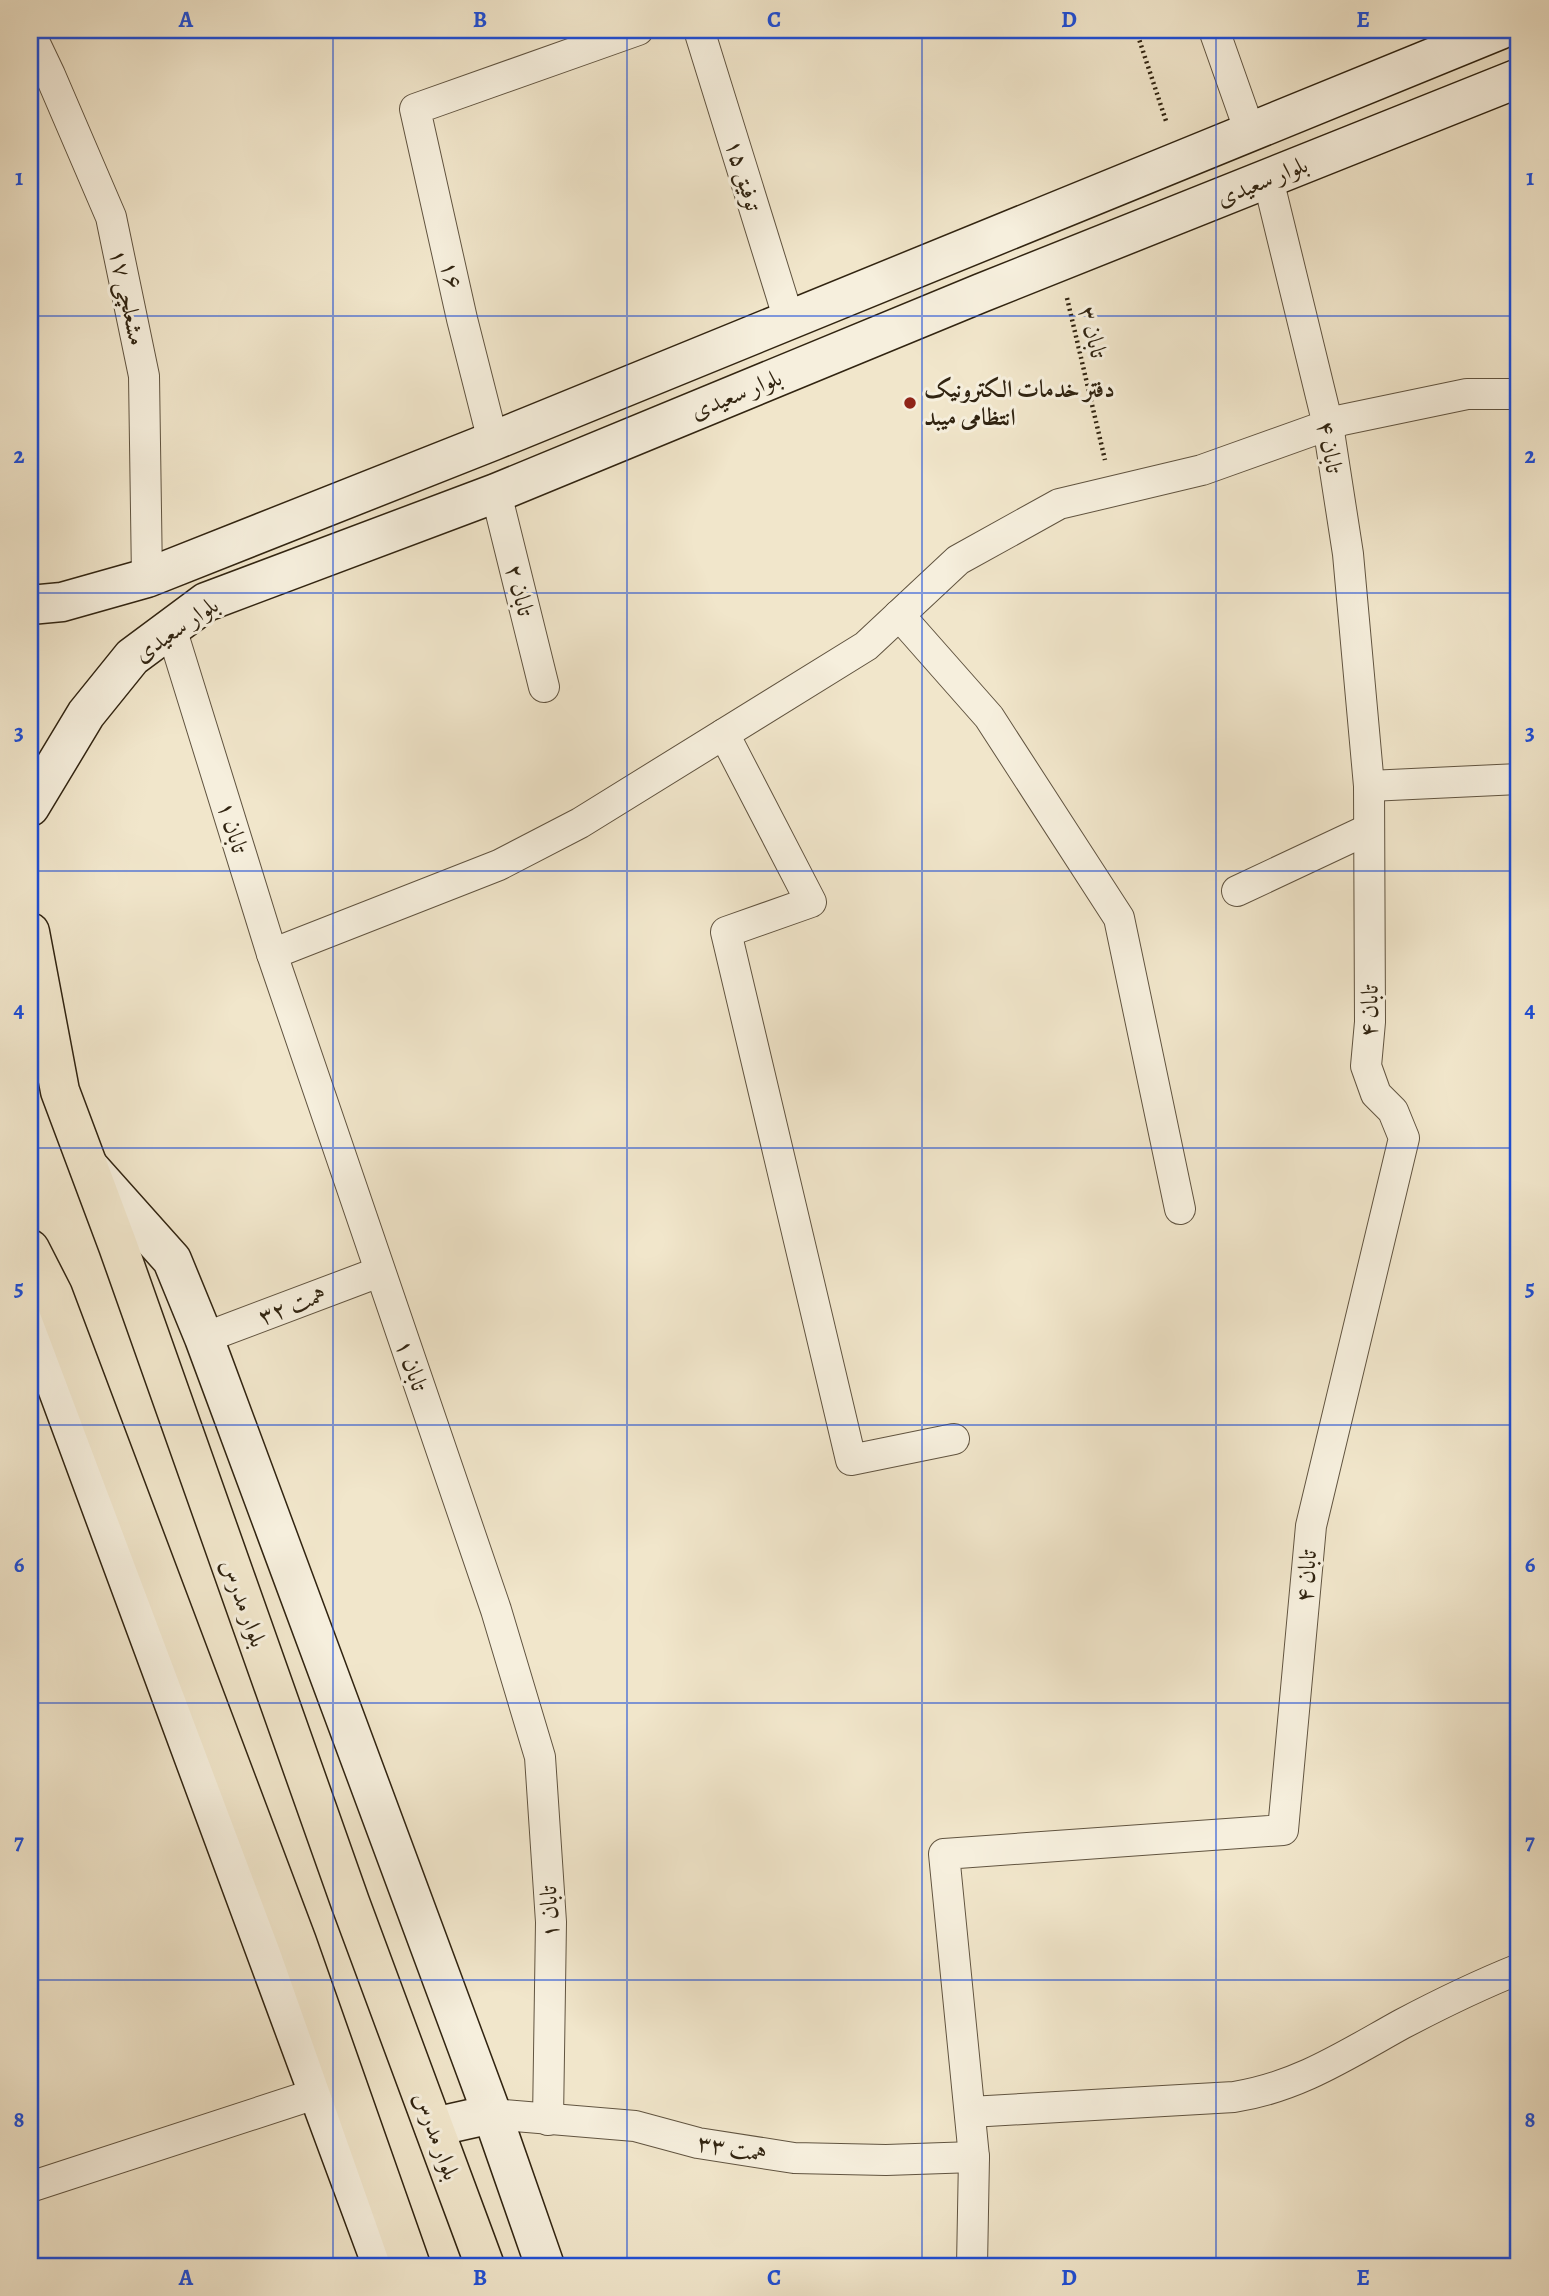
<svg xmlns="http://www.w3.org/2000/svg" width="1549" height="2296" viewBox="0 0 1549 2296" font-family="Alegreya,Amiri,serif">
<rect width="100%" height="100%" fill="#f1e6cb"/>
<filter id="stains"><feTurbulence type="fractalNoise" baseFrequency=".00286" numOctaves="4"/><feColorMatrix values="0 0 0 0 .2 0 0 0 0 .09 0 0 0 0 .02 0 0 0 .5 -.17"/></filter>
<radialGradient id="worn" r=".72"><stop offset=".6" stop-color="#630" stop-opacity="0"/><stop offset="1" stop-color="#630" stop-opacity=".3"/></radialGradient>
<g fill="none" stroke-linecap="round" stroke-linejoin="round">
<defs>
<g id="street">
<path d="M699,30L789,320"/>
<path d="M1214,30L1250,132"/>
<path d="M30,33L50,75L111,217L144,376L147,578"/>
<path d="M493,441L462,319L415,109L638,30"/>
<path d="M496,493L544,687"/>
<path d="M899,615L989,717L1119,918L1180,1209"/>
<path d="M171,628L272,954L496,1610L540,1757L551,1922L548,2120"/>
<path d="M724,734L811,902L726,932L851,1460L954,1439"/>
<path d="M1369,786L1519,779"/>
<path d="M1237,891L1369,829"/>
<path d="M272,954L499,865L580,823L866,646L958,560L1059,504L1202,470L1342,420L1467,394H1519"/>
<path d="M204,1338L379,1272"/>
<path d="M970,2112L1234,2097C1298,2087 1346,2055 1402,2024C1440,2004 1479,1985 1519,1969"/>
<path d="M492,2114L635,2126L698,2143L794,2158L886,2160L974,2157"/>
<path d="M30,2187L318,2093"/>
<path d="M972,2266L974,2157L944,1854L1283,1830L1311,1526L1404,1138L1393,1111L1376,1094L1366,1066L1370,1022L1369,786L1348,554L1328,425L1268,179"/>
</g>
<g id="secondary">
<path d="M30,605L62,602L147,578L493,441L1500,30"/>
<path d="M30,807L86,714L132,657L206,602L496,493L981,293L1519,78"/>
<path d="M89,1167L172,1260L204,1338L492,2114L545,2266"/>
<path d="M33,1263L46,1358L382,2266"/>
<path d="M434,2127L492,2114"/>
</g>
<g id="primary">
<path d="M30,932L60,1091L118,1246L350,1902L485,2266"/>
<path d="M30,1249L53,1294L297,1942L411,2266"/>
</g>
</defs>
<use href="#street" stroke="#615440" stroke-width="32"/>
<use href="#secondary" stroke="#312411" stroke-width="41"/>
<use href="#primary" stroke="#312411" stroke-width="41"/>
<g stroke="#312411" stroke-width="4.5" stroke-dasharray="2 3.5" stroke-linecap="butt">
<path d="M1136,30L1167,124"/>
<path d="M1067,298L1105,460"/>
</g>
<use href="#street" stroke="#f6efdd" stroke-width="30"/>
<use href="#secondary" stroke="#f6efdd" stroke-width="38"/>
<use href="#primary" stroke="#f1e6cb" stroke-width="38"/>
</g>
<path fill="none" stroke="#1d4ed8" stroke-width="2" stroke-opacity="0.55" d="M333,30V2266M627,30V2266M922,30V2266M1216,30V2266M30,316H1519M30,593H1519M30,871H1519M30,1148H1519M30,1425H1519M30,1703H1519M30,1980H1519"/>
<circle fill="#8f2418" stroke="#f6efdd" stroke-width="2.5" cx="910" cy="403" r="7"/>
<g text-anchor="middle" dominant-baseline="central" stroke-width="6" stroke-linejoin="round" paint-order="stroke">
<g font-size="24" fill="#312411" stroke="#f6efdd">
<text transform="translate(744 175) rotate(73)">توفیق ۱۵</text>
<text transform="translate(1262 181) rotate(-22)">بلوار سعیدی</text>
<text transform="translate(452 275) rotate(77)">۱۶</text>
<text transform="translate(128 297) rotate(78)">مشعلچی ۱۷</text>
<text transform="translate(1093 332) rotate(76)">تابان ۳</text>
<text transform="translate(736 394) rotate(-22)">بلوار سعیدی</text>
<text transform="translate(1330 447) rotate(80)">تابان ۴</text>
<text transform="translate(520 590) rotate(76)">تابان ۲</text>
<text transform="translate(176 629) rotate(-34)">بلوار سعیدی</text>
<text transform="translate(233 827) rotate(73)">تابان ۱</text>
<text transform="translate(1369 1011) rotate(-88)">تابان ۴</text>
<text transform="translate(292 1305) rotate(-21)">همت ۳۲</text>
<text transform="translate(412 1365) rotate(71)">تابان ۱</text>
<text transform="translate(1306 1576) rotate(-85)">تابان ۴</text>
<text transform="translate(244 1603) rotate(70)">بلوار مدرس</text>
<text transform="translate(549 1912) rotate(-92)">تابان ۱</text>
<text transform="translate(437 2136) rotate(70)">بلوار مدرس</text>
<text transform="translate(732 2148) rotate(10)">همت ۳۳</text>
</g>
<g font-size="24" font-weight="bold" fill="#312411" stroke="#f6efdd" text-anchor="start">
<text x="924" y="389">دفتر خدمات الکترونیک<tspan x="924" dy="28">انتظامی میبد</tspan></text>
</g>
</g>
<rect width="1549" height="2296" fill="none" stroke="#f1e6cb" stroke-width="77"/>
<rect x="38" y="38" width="1472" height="2220" fill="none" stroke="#1d4ed8" stroke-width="2.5"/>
<g font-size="23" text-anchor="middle" font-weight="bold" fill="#1d4ed8">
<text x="186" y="27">A</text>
<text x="480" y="27">B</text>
<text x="774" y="27">C</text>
<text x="1069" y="27">D</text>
<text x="1363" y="27">E</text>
<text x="19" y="185">1</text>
<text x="1530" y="185">1</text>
<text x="19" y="463">2</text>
<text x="1530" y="463">2</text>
<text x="19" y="740">3</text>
<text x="1530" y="740">3</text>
<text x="19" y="1017">4</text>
<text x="1530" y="1017">4</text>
<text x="19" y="1295">5</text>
<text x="1530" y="1295">5</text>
<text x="19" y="1572">6</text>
<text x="1530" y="1572">6</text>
<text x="19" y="1849">7</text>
<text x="1530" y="1849">7</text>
<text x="19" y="2127">8</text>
<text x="1530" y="2127">8</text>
<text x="186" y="2285">A</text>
<text x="480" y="2285">B</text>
<text x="774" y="2285">C</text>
<text x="1069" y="2285">D</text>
<text x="1363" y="2285">E</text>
</g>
<rect width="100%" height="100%" filter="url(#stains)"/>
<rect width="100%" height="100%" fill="url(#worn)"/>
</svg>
